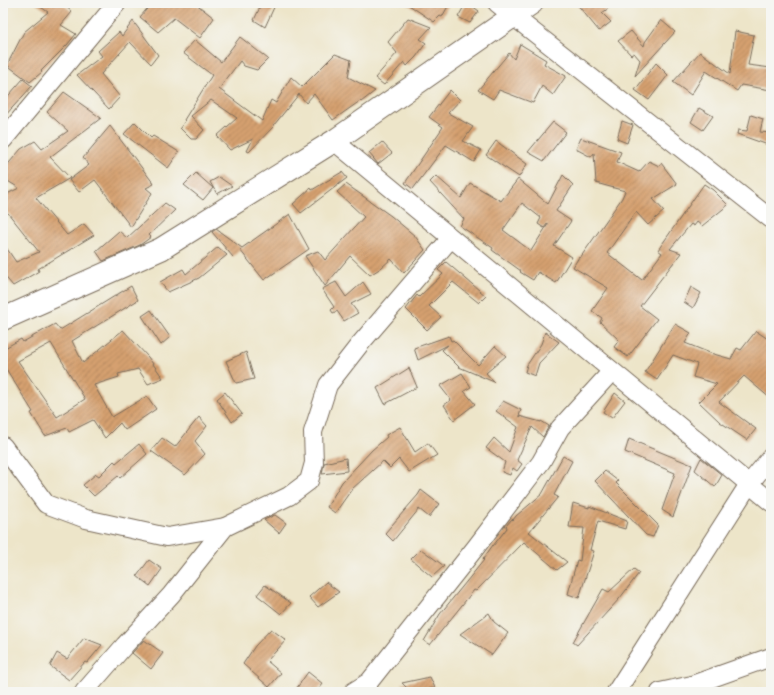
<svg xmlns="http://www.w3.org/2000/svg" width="774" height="695" viewBox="0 0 774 695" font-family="'Shantell Sans',sans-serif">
<defs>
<pattern id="building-hatch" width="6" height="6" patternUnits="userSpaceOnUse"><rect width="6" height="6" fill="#d5a06f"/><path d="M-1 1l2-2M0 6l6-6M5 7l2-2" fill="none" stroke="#ae835b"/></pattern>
</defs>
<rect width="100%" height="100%" fill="#f6f6f2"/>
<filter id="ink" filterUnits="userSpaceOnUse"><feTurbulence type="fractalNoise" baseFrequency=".025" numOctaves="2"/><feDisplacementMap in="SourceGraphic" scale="8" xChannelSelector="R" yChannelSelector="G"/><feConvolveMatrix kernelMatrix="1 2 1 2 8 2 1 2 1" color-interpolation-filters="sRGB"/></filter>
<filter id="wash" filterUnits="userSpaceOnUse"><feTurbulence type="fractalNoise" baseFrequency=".012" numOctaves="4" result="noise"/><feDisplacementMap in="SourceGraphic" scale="16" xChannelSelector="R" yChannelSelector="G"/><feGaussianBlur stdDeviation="0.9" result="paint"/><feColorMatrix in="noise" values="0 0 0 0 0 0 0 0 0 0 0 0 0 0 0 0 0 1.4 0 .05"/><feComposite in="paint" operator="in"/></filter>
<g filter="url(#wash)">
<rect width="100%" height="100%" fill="#ede5c9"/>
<g id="blocks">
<g fill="url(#building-hatch)" fill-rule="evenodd">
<path d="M35,3H62L72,12L61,25L76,34L67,45L41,71L42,72L30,82L7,65L24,32L48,12Z"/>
<path d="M152,3H195L214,18L200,38L174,18L158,32L140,17Z"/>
<path d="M262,3H276L265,27L254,20Z"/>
<path d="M406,3H451L447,8L442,17L440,16L434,22Z"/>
<path d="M466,3H468L479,11L470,23L458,17Z"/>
<path d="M576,3H616L602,13L611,22L599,31Z"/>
<path d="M408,18L431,27L420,39L426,43L416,57L407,66L404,62L384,85L375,78L397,53L388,42Z"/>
<path d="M661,20L675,32L635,76L640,60L634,53L631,55L618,41L631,31L644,46L645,42Z"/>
<path d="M133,21L158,55L151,64L130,42L101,74L120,97L109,109L77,75L102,56L98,51L119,32L122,36Z"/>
<path d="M735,31L754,35L748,65L771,68V90L741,85L737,91L706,71L691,95L673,82L700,52L730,74Z"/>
<path d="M240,37L268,59L257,70L244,66L240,61L219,89L262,121L271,100L276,103L291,77L302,87L335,54L351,60L348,77L375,91L361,102L360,101L333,120L314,94L306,103L299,94L274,125V126L249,152L247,151L253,139L230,150L217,136L237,118L211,100L191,116L204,130L196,139H191L180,128L185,121L184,120L212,75L183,53L195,40L221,62Z"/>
<path d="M520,44L546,60L544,64L566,76L553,95L542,86L533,103L499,90L493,99L478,90L509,53L514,59Z"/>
<path d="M656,63L668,75L649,100L635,90Z"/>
<path d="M23,79L32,86L3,118V102Z"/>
<path d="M450,90L460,100L448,113L473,127L463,141L481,150L474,162L446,145L413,189L405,183L443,127L429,117Z"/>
<path d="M64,92L101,118L50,157L70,178L36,198L67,235L84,224L94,235L38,269L39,271L13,286L3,274V243L16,262L39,252L8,213L3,216V196L19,188L3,178V170L21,149L35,141L42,149L68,131L47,112Z"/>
<path d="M699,108L713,116L703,130L691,122Z"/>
<path d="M751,115L763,119L760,132L771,133V146L737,134L738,130L747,131Z"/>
<path d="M622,121L633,125L627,143L617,139Z"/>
<path d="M135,122L151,138L153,136L179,152L168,168L124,134Z"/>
<path d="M553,122L566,132L544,161L528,152Z"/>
<path d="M110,126L154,184L146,188L152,193L131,227L95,180L79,192L69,180L89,165L83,158Z"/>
<path d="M581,138L621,152L617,162L639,172L649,161L659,166L661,163L677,184L653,199L664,211L648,225L636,212L607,253L642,280L662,253L658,250L704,184L713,190L728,205L702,226L697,222L694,226L691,224L670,249L681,253L640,306L657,319L628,357L614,347L619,340L600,322L602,318L592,311L608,288L573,267L579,257L580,258L622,198L625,191L596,183L594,153L591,157L576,149Z"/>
<path d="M496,141L527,164L519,177L486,155Z"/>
<path d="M382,142L392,153L378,164L369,153Z"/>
<path d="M342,172L347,178L301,213L293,204L311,188L312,190Z"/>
<path d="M196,173L213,188L203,200L184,185Z"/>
<path d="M563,175L573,185L556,211L571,221L554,246L572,257L556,283L538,272L533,280L520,272L521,271L492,250L493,248L460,226L464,219L430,182L436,176L461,198L470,183L501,201L518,179L548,204ZM522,203L541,218L538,224L544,228L548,223V224L531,251L503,230Z"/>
<path d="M219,177L232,186L217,194L210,182Z"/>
<path d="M346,184L391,216L415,236L425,250L404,273L391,259L381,268L370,275L350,256L325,286L305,256L318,251L325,260L364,217L337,192Z"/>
<path d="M165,203L175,210L149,235L151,237L140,245L103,261L96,251L119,231L127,238Z"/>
<path d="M290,214L309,249L264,280L240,250L233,257L212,232L216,229L242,248Z"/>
<path d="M218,247L227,255L199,278L168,292L160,282L183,269L186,274Z"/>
<path d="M446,262L486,296L479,303L453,282L429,306L441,317L427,330L406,309L417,295L419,297L443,274L438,270Z"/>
<path d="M336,282L346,297L363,282L371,294L351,304L358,313L344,321L337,311L333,313L331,310L334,307L322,289Z"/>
<path d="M131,286L138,300L72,341L83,363L123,330L148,357L163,378L148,384L138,369L118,374L119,377L94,385L112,417L147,396L156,409L125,430L120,423L105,438L93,420L69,432L67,428L45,436L31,413L33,412L3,364V349L21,339L23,342L55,324L60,330ZM51,343L85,399L57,417L18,361Z"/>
<path d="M691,287L701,293L693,308L684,302Z"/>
<path d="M151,310L170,337L161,345L142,316Z"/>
<path d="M675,324L691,333L685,343L710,353L731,359L737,348L741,350L756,331L771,341V399L744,376L719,402L756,429L747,440L720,422L699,402L717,384L693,377L697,364L673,355L657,380L645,372Z"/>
<path d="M545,332L559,342L539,363L535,376L525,372L527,365L541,344Z"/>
<path d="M449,336L451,341L453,340L478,365L495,346L506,356L486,373L494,382L459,367L442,350L448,345L418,360L414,348Z"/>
<path d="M246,352L254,379L236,383L226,361Z"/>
<path d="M409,368L417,387L385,404L377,388Z"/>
<path d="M462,373L471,387L464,391L475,404L454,420L444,405L451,400L440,386Z"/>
<path d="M225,392L242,414L232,422L217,399Z"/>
<path d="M615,393L625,401L612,418L603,412Z"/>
<path d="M503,401L521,410L519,416L541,422V421L549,426L543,437L532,427L517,460L522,464L517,471L513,468L510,475L502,472L505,462L486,448L494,438L509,452L518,427L496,411Z"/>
<path d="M199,417L207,426L195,441L205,454L185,475L151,451L162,438L175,447Z"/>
<path d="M400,427L415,452L428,443L437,455L409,472L399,459L390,468L383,461L352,489L335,513L327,507L342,482L372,450L387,437L386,435Z"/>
<path d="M629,439L692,465L673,517L662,510L675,473L625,452Z"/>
<path d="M139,444L147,454L120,478L118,476L94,496L83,485L96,474L99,476L114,461L116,463Z"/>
<path d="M563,456L572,461L554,495L558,497L529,532L567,562L557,570L524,542L476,591L474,590L430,645L424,641L440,614L484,560L483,559L493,545V546L507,528L506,526L512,519L513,520L516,516L542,494Z"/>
<path d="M346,458L347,471L322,474L324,463Z"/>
<path d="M701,458L722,475L715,487L695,470Z"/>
<path d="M605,471L618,481L616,483L658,525L653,537L646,535L595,481Z"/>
<path d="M421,490L439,504L429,517L419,509L393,541L385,533L418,495Z"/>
<path d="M573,503L589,508V506L627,521L625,529L598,521L590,550L594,551L579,598L568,594L577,560L580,561L584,528L569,527Z"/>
<path d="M275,515L286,523L279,533L264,520Z"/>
<path d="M421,549L444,566L432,577L411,559Z"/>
<path d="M149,560L162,569L150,586L137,576Z"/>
<path d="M634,569L639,573L620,598L577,645L573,642L603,589L609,592Z"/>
<path d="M326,582L339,592L318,607L309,597Z"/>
<path d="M265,585L291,603L281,614L257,595Z"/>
<path d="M489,613L494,622L508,633L492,655L460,634Z"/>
<path d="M271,629L286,640L267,661L281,673L269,687L243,664L255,646Z"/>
<path d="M84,638L102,645L87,663L85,662L69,680L50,666L57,653L67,659Z"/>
<path d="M144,640L163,653L151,669L132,653Z"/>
<path d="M308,672L323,684L317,692H294Z"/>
<path d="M430,677L435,688L418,692H411L402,683Z"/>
</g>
</g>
</g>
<g filter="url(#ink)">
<use href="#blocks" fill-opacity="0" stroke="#796b5a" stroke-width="1"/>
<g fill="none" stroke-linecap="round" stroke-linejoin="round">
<defs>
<g id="street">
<path d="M497,3L513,16L771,219"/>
<path d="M3,140L117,3"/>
<path d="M334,141L771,502"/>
<path d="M3,446L46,504L86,519L167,537L225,527"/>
<path d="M84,692L125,645L171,595L225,527L289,496L309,481L314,463L313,432L328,385L360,344L451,238"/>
<path d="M353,692L369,682L476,547L541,462L560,428L612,371"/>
<path d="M616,692L749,484L771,457"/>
<path d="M660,692L692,685L771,657"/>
</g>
<path id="secondary" d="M3,319L161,249L334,141L532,3"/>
</defs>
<use href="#street" stroke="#796b5a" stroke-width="20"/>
<use href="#secondary" stroke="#796b5a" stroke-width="24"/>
<use href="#street" stroke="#fff" stroke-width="18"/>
<use href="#secondary" stroke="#fff" stroke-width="22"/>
</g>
</g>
<rect width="774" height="695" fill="none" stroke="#f6f6f2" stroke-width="16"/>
</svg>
